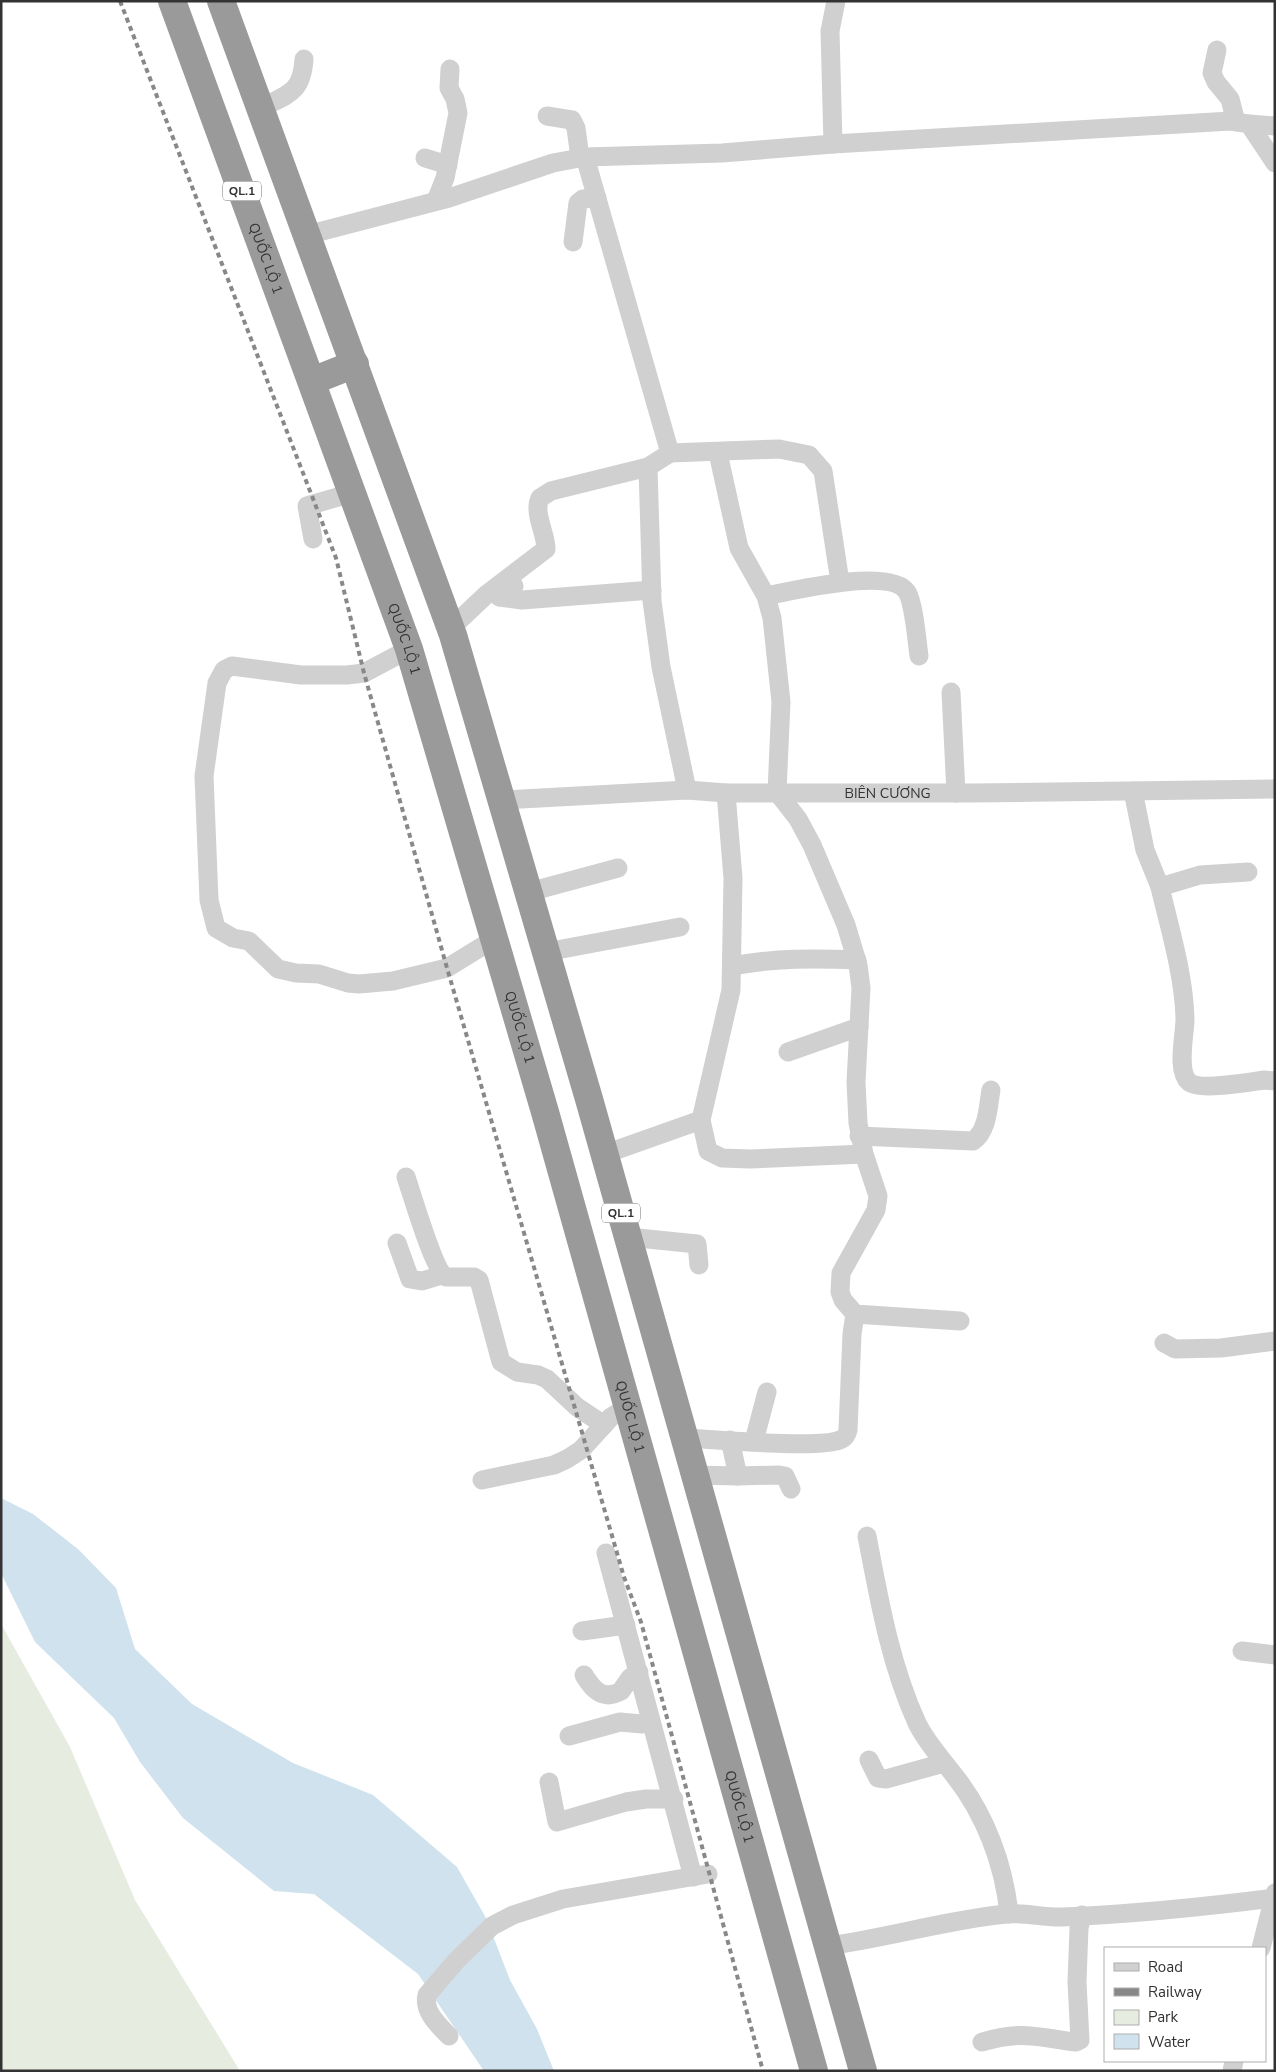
<svg xmlns="http://www.w3.org/2000/svg" width="1276" height="2072" viewBox="0 0 1276 2072" font-family="'Nunito Sans',sans-serif">
<rect width="100%" height="100%" fill="#fff"/>
<path fill="#e6ecdf" d="M1,1624L70,1747L135,1900L240,2071H1Z"/>
<path fill="#cfe2ee" d="M1,1498L33,1514L78,1549L116,1588L135,1649L192,1704L293,1763L373,1795L457,1867L486,1918L510,1980L537,2029L554,2071H484L418,1974L314,1894L274,1891L183,1818L140,1762L114,1718L35,1642L1,1573Z"/>
<g fill="none" stroke-linecap="round" stroke-linejoin="round">
<g stroke="#d0d0d0" stroke-width="19">
<path d="M1217,50L1212,73L1216,82L1230,99L1236,122"/>
<path d="M261,108C288,94 302,93 304,59"/>
<path d="M547,116L572,120L576,128L580,158"/>
<path d="M1249,124L1275,126"/>
<path d="M833,144L830,31L836,1"/>
<path d="M585,157L670,453L648,467L652,601L661,667L687,790"/>
<path d="M425,158L448,165"/>
<path d="M436,201L445,178L458,113L455,99L449,88L450,69"/>
<path d="M307,235L449,198L553,163L585,157L722,153L833,144L1231,121L1249,124L1275,163"/>
<path d="M573,242L578,203L583,199L597,198"/>
<path d="M670,453L779,449L809,455L823,471L840,582"/>
<path d="M718,453L739,548L766,596L772,618L781,702L777,792L798,819L812,845L846,925L858,965L861,988L856,1082L858,1123L864,1154L878,1196L876,1210L841,1273L840,1292L843,1300L855,1314L960,1321"/>
<path d="M313,539L307,506L352,493"/>
<path d="M514,586L499,597L522,600L652,590"/>
<path d="M766,596C791,591 891,567 907,592C914,603 917,642 919,656"/>
<path d="M451,628L487,594L546,549C546,533 533,513 540,498L551,491L648,467"/>
<path d="M409,649L364,673L347,675H301L232,666L224,670L217,683L204,776L209,900L216,928L233,938L249,941L278,969L296,973L319,974L348,983L359,984L393,981L447,968L494,939"/>
<path d="M951,692L956,793"/>
<path d="M1133,791L1145,850L1160,887"/>
<path id="s1" d="M502,800L687,790L726,793H972L1275,789"/>
<path d="M1248,872L1200,875L1160,887C1170,930 1184,975 1185,1019C1185,1035 1176,1071 1189,1082C1199,1091 1249,1082 1264,1080L1275,1081"/>
<path d="M529,892L618,868"/>
<path d="M546,952L680,927"/>
<path d="M732,966C774,958 814,958 857,960"/>
<path d="M788,1052L859,1027"/>
<path d="M701,1120L708,1151L722,1158L750,1159L864,1154"/>
<path d="M859,1136L973,1141C988,1131 988,1106 991,1090"/>
<path d="M605,1154L701,1120L731,990L733,878L726,793"/>
<path d="M406,1177C412,1194 434,1271 446,1277H474L479,1280L501,1362L517,1372L538,1375L547,1379L577,1407L604,1425"/>
<path d="M628,1237L697,1244L699,1265"/>
<path d="M397,1243L410,1279L422,1281L442,1275"/>
<path d="M1164,1343L1175,1349L1221,1348L1275,1341"/>
<path d="M684,1438C713,1439 822,1450 842,1439C846,1437 847,1434 848,1430L852,1334L855,1314"/>
<path d="M754,1441L767,1392"/>
<path d="M695,1475L738,1476L730,1440"/>
<path d="M738,1476L779,1475L785,1476L791,1489"/>
<path d="M482,1480L554,1465L567,1459L581,1450L611,1417L627,1407"/>
<path d="M867,1536C879,1599 890,1664 917,1723C926,1742 941,1758 954,1775C985,1814 1004,1864 1009,1914"/>
<path d="M606,1553L693,1877"/>
<path d="M582,1631L626,1625"/>
<path d="M1242,1651L1275,1655"/>
<path d="M584,1675C593,1690 603,1701 621,1691L630,1678L639,1672"/>
<path d="M569,1736L620,1722L642,1724L651,1721"/>
<path d="M869,1760L878,1778L886,1779L944,1763"/>
<path d="M549,1782L557,1822L626,1802L646,1799H674"/>
<path d="M827,1946C887,1938 946,1920 1006,1914C1025,1912 1044,1918 1063,1917C1133,1914 1204,1907 1274,1898"/>
<path d="M1261,1948L1275,1893"/>
<path d="M449,2036C438,2025 423,2011 427,1995L457,1960L492,1926L513,1915L563,1899L708,1874"/>
<path d="M982,2042C1023,2030 1036,2037 1076,2042L1080,2040L1077,1982L1079,1928L1082,1915"/>
<path d="M1232,2071L1234,2061"/>
</g>
<g stroke="#9a9a9a" stroke-width="28">
<path id="s2" d="M172,1L409,649L545,1112L814,2071"/>
<path d="M221,1L453,635L589,1099L863,2071"/>
<path d="M312,381L355,364"/>
</g>
<path stroke="#888" stroke-width="4" stroke-dasharray="5 4" stroke-linecap="butt" d="M120,1L336,558L364,673L447,968L624,1577L641,1622L763,2071"/>
</g>
<g text-anchor="middle" dominant-baseline="central" stroke-width="5" stroke-linejoin="round" paint-order="stroke">
<g fill="#fff" stroke="#707070" stroke-width="1">
<rect x="223" y="181.5" width="38" height="19" rx="4"/>
<rect x="602" y="1203.5" width="38" height="19" rx="4"/>
</g>
<g font-size="12" font-weight="bold" fill="#333">
<text x="242" y="191">QL.1</text>
<text x="621" y="1213">QL.1</text>
</g>
<g font-size="14" fill="#333" stroke="#fff">
<text stroke="none"><textPath href="#s2" startOffset="274">QUỐC LỘ 1</textPath></text>
<text stroke="none"><textPath href="#s2" startOffset="679">QUỐC LỘ 1</textPath></text>
<text stroke="none"><textPath href="#s1" startOffset="386">BIÊN CƯƠNG</textPath></text>
<text stroke="none"><textPath href="#s2" startOffset="1084">QUỐC LỘ 1</textPath></text>
<text stroke="none"><textPath href="#s2" startOffset="1489">QUỐC LỘ 1</textPath></text>
<text stroke="none"><textPath href="#s2" startOffset="1894">QUỐC LỘ 1</textPath></text>
</g>
</g>
<rect width="1276" height="2072" fill="none" stroke="#333333" stroke-width="5"/>
<rect x="1104" y="1947" width="162" height="115" fill="#ffffff" stroke="#adadad"/>
<rect x="1114" y="1963" width="25" height="8" fill="#d0d0d0" stroke="#adadad"/>
<text x="1148" y="1972" font-size="15" fill="#333333">Road</text>
<rect x="1114" y="1988" width="25" height="8" fill="#888888" stroke="#adadad"/>
<text x="1148" y="1997" font-size="15" fill="#333333">Railway</text>
<rect x="1114" y="2010" width="25" height="15" fill="#e6ecdf" stroke="#adadad"/>
<text x="1148" y="2022" font-size="15" fill="#333333">Park</text>
<rect x="1114" y="2034" width="25" height="15" fill="#cfe2ee" stroke="#adadad"/>
<text x="1148" y="2047" font-size="15" fill="#333333">Water</text>
</svg>
